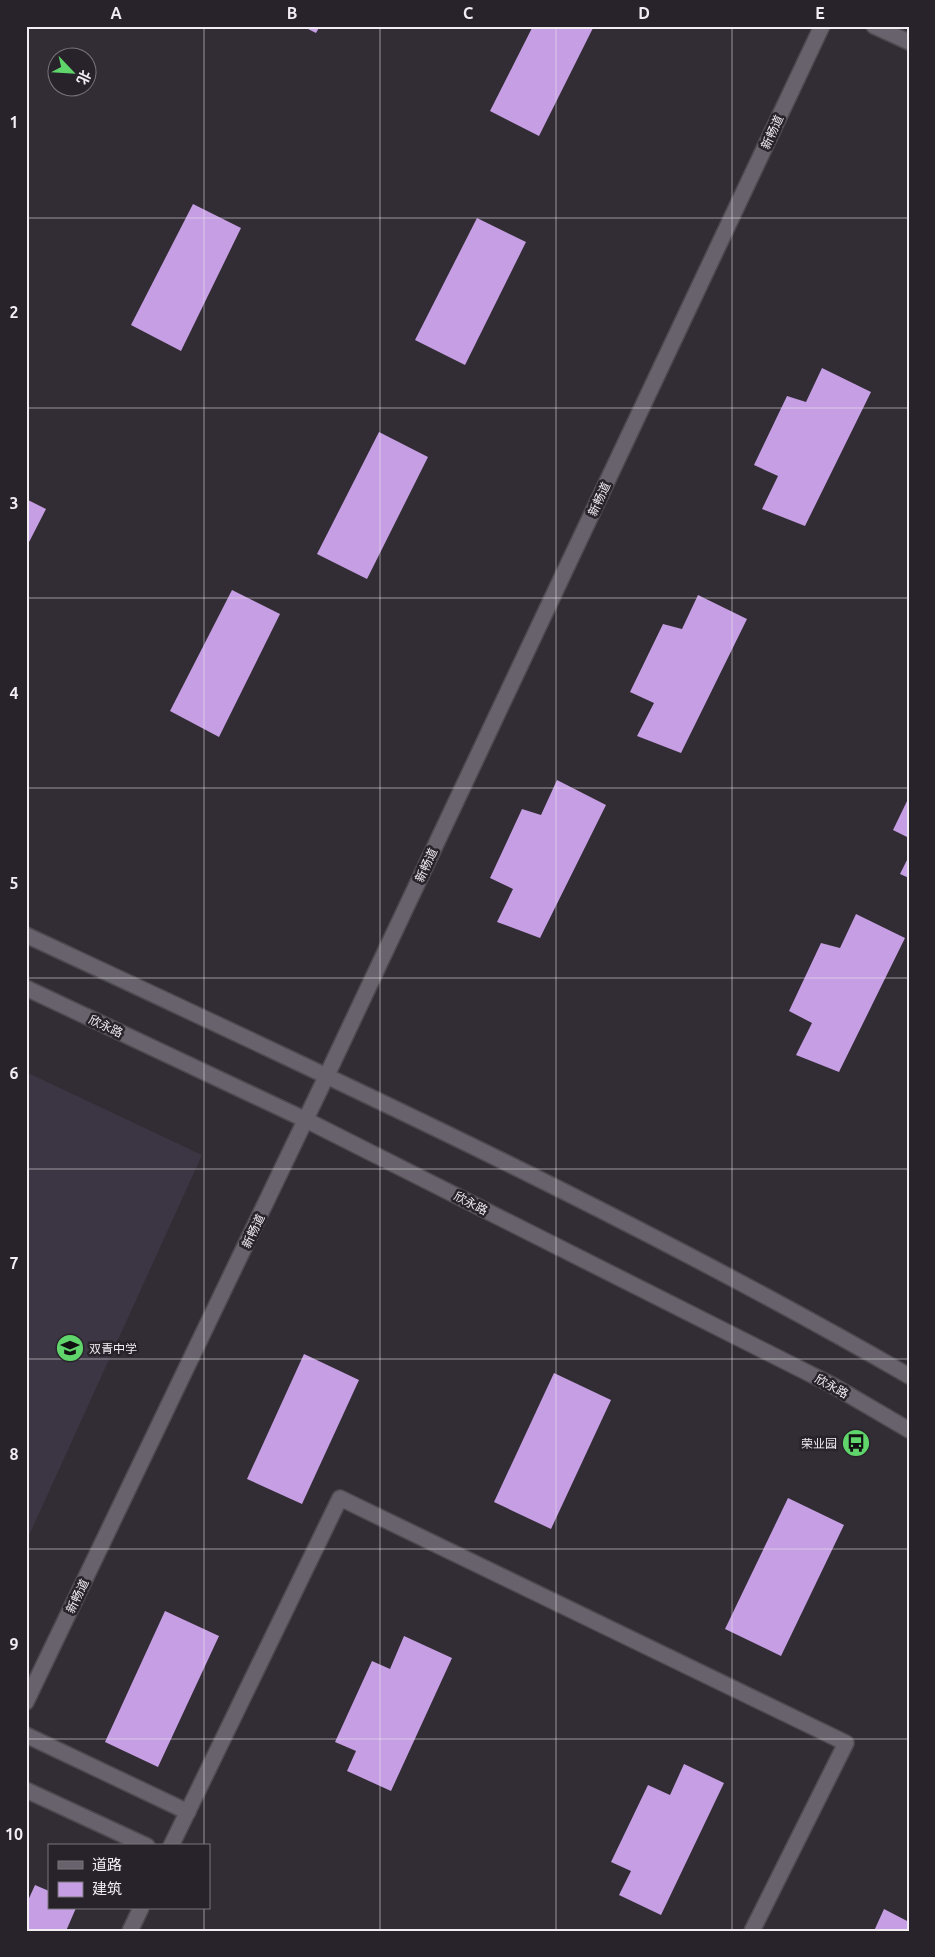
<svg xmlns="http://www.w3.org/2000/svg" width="935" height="1957" viewBox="0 0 935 1957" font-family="Ubuntu,'Noto Sans SC',sans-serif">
<rect width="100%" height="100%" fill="#322d35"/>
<path fill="#3c3543" d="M26,1072L202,1155L26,1542Z"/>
<g fill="#c69ee3">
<path d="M302,26H320L316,33Z"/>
<path d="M533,26H594L539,136L490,111Z"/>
<path d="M193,204L241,228L181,351L131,325Z"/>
<path d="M477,218L526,242L465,365L415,340Z"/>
<path d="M822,368L871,392L805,526L762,509L778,476L754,465L787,396L806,402Z"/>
<path d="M379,432L428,457L367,579L317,554Z"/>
<path d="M26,499L46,509L26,548Z"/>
<path d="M232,590L280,614L219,737L170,711Z"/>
<path d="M698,595L747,619L681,753L637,736L654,703L630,692L663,624L682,629Z"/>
<path d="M557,780L606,805L540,938L497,922L513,889L490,878L522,809L541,815Z"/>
<path d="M909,797V838L893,830Z"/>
<path d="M909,856V878L900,874Z"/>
<path d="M856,914L905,938L839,1072L796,1055L812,1023L789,1011L821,943L840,948Z"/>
<path d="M304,1354L359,1380L302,1504L247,1479Z"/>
<path d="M554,1373L611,1400L551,1529L494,1502Z"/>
<path d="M788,1498L844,1525L781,1656L725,1629Z"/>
<path d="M165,1611L219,1636L158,1767L105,1742Z"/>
<path d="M404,1636L452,1658L391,1791L347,1771L356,1751L335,1742L372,1661L390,1669Z"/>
<path d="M684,1764L724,1783L661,1915L619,1895L631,1871L611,1862L648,1785L670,1795Z"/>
<path d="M35,1885L49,1891V1908H76L66,1931H26V1905Z"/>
<path d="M884,1909L909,1922V1931H874Z"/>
</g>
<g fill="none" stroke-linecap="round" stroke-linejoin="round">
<defs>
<g id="street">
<path d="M26,1735L188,1812"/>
<path d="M26,1790L147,1846"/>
<path d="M171,1846L340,1498L846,1743L752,1931"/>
<path d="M130,1931L141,1908"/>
</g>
<g id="secondary">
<path d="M874,26L909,42"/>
<path d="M26,935C324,1074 624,1212 909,1376"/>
<path d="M26,988L306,1120L832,1385L909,1430"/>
<path d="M26,1702L327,1075L822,26"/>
</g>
</defs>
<use href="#street" stroke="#4d4950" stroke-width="18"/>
<use href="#secondary" stroke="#4d4950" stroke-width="18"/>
<use href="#street" stroke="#67626b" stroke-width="15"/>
<use href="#secondary" stroke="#67626b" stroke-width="15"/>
</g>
<path fill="none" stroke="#f1edf3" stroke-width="1" stroke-opacity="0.55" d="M204,26V1846M380,26V1931M556,26V1931M732,26V1931M26,218H909M26,408H909M26,598H909M26,788H909M26,978H909M26,1169H909M26,1359H909M26,1549H909M26,1739H909M204,1908V1931"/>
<defs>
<symbol id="school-disc" viewBox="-11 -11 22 22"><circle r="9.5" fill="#5fd56b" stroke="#28232b"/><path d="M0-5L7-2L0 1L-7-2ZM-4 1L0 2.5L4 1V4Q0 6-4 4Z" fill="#111"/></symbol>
<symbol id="bus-disc" viewBox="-11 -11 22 22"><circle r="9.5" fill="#5fd56b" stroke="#28232b"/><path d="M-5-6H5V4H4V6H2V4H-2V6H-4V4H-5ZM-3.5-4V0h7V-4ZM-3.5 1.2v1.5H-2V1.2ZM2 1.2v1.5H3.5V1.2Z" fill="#111"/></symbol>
</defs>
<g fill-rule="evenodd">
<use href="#school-disc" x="54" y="1332" width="32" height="32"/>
<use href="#bus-disc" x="840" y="1427" width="32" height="32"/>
</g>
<g text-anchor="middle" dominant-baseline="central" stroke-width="5" stroke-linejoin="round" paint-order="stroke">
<g font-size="12" fill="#f1edf3" stroke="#28232b">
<text transform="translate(772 132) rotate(-65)">新畅道</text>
<text transform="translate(599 499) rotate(-65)">新畅道</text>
<text transform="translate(426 865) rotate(-65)">新畅道</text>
<text transform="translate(106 1026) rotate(25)">欣永路</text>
<text transform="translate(471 1203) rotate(27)">欣永路</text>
<text transform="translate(253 1231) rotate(-64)">新畅道</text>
<text transform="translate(832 1386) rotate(29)">欣永路</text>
<text transform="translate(77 1596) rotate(-64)">新畅道</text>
</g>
<g font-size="12" fill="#f1edf3" stroke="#28232b" text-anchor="start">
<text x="89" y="1348">双青中学</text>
<text x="837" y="1443" text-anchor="end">荣业园</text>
</g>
</g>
<rect width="935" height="1957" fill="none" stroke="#28232b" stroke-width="55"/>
<rect x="48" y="1844" width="162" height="65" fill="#28232b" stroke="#78747b"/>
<rect x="58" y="1861" width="25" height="8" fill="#67626b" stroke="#78747b"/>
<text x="92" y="1870" font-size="15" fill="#f1edf3">道路</text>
<rect x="58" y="1882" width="25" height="15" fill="#c69ee3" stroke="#78747b"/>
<text x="92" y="1894" font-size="15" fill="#f1edf3">建筑</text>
<g transform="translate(72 72) rotate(115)"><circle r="24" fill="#28232b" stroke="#78747b"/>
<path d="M0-4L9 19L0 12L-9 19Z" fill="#5fd56b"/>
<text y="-8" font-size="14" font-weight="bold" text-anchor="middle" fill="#f1edf3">北</text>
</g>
<rect x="28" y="28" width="880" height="1902" fill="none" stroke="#f1edf3" stroke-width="2"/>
<g font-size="16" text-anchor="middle" font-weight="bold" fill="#f1edf3">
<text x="116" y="19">A</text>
<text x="292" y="19">B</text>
<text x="468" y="19">C</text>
<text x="644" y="19">D</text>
<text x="820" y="19">E</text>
<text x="14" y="128">1</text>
<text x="14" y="318">2</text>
<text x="14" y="509">3</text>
<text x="14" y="699">4</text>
<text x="14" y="889">5</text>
<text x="14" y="1079">6</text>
<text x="14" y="1269">7</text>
<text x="14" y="1460">8</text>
<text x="14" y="1650">9</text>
<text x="14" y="1840">10</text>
</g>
</svg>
